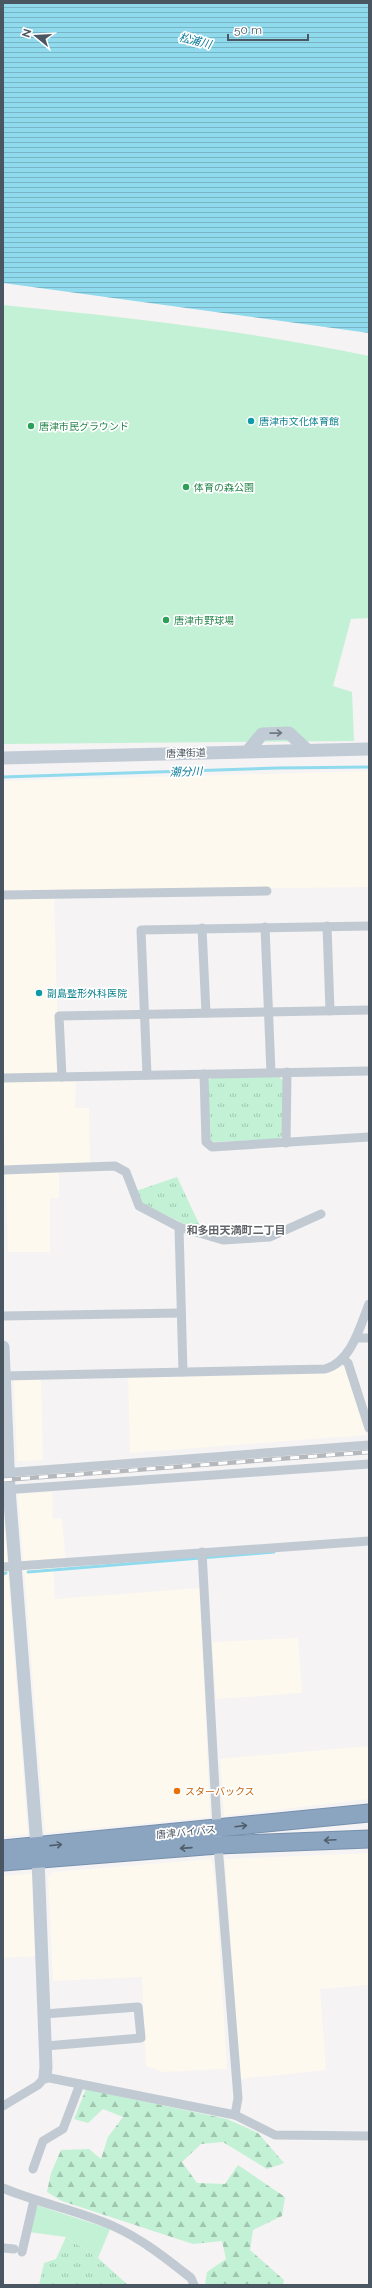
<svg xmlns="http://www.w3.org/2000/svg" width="372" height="2288" viewBox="0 0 372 2288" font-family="Raleway,'Noto Sans JP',sans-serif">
<defs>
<pattern id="grass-tufts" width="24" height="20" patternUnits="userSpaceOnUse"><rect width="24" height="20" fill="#c3f1d5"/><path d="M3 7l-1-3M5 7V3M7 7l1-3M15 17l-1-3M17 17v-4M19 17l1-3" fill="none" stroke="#a0c6b0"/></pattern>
<pattern id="forest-firs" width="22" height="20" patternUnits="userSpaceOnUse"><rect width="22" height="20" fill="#c3f1d5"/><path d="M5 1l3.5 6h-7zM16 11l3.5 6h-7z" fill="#a0c6b0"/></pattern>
<pattern id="water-rules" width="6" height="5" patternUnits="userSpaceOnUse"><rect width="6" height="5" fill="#90daee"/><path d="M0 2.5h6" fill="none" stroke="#78b4c4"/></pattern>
</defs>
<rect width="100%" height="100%" fill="#f5f3f3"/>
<g fill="#fdf9ef">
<path d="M369,771V887L54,891L59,1081L76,1082L75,1108H89L90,1171L59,1173V1198H50V1252H8L3,1106V781Z"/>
<path d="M346,1366L367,1435L130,1453L128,1376L325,1372Z"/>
<path d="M41,1379L43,1460L17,1461L14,1380Z"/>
<path d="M52,1492L53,1519L62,1518L66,1566L53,1567L55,1599L200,1588L210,1817L45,1833L18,1494Z"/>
<path d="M3,1506L28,1834L3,1836Z"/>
<path d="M298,1638L302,1693L216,1699L212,1642Z"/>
<path d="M369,1746V1799L224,1816L220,1759Z"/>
<path d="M369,1853V1985L320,1989L326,2070L240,2079L225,1859Z"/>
<path d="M212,1859L216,1890L227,2069L163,2072L146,2066L142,1977L53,1981L48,1877L52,1872Z"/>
<path d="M33,1873L36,1956L3,1958V1876Z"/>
</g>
<g fill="url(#grass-tufts)">
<path d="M278,1075L283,1081L282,1135L279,1139L215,1142L209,1140L207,1082L212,1077Z"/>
<path d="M177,1177L201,1228L182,1223L140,1202L136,1191Z"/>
<path d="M66,2237L98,2258L128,2285H39L44,2263L56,2259Z"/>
</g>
<path fill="url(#forest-firs)" d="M86,2089L227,2119L258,2133L284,2163L267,2169L223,2142L201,2144L182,2162L197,2183L225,2184L238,2165L285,2197L282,2216L253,2230L250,2250L284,2280L283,2285H205L207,2272L226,2259L222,2241L193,2244L62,2201L47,2192L51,2173L61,2150L89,2149L101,2159L108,2137L123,2117L103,2109L88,2123L74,2119Z"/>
<g fill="#c3f1d5">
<path d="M3,305C125,317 249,331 369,356V618L351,619L333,686L352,692L354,741L3,744Z"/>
<path d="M36,2205L110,2229L98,2258L66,2237L29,2232Z"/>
</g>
<path fill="url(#water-rules)" d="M3,3H369V333L3,283Z"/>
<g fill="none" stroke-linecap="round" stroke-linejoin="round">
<g stroke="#90daee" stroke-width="3">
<path d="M3,777L278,768L369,767"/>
<path d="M28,1572L274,1552"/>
<path d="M3,1574L6,1573"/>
</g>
<defs>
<g id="highway">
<path d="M3,1849L369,1813"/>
<path d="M3,1862L218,1845L369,1839"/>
</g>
</defs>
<use href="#highway" stroke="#7690ad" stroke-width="19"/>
<g stroke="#c1cad2" stroke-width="9">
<path d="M3,895L267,891"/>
<path d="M327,926L330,1011"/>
<path d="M265,927L271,1073"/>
<path d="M202,928L206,1013"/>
<path d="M204,1074L206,1142L212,1147L369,1137"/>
<path d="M147,1075L141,930L369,926"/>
<path d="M62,1077L59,1016L369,1010"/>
<path d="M3,1078L369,1071"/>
<path d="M286,1143L287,1072"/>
<path d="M3,1170L115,1166L126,1172L139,1206L179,1227L223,1240L270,1237L321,1214"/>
<path d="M179,1227L183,1372"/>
<path d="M3,1316L181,1313"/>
<path d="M356,1338H369"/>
<path d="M343,1359L348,1363L369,1428"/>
<path d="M4,1376L325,1369C351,1362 360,1327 369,1304"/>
<path d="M3,1473L369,1445"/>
<path d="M3,1490L369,1464"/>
<path d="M202,1552L218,1845L238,2098L235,2115"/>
<path d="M3,1567L369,1541"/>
<path d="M44,2014L138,2007L141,2038L46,2046"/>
<path d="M3,2106L38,2085L45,2077L235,2115L275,2135L369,2136"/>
<path d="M33,2169L43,2141L63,2129L80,2084"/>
<path d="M3,2188C38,2203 77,2210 113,2226C142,2239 167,2259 191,2278L194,2285"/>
<path d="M3,2248L14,2249"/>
<path d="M22,2252L34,2200"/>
</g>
<g stroke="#c1cbd6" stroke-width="13">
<path d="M248,751L262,734L289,733L306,749"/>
<path d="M3,758L369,749"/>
<path d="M3,1347L9,1489L38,1859L46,2067L45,2077"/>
</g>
<use href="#highway" stroke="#8ba5c1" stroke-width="17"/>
<defs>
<path id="rail" d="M3,1480L369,1452"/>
</defs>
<use href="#rail" stroke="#b5b8bd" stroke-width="4.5"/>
<use href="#rail" stroke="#fff" stroke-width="3" stroke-dasharray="9" stroke-linecap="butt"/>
</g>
<defs><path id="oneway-shaft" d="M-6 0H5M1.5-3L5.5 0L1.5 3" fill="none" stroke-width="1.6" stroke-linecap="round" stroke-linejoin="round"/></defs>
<use stroke="#6e7984" href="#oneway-shaft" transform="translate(276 733) rotate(-1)"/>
<g stroke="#505e6b">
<use href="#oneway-shaft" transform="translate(241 1826) rotate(-7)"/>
<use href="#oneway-shaft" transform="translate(330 1840) rotate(177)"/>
<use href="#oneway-shaft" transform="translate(56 1845) rotate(-6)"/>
<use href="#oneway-shaft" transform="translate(186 1848) rotate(176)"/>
</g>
<g fill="#0f9aa8" stroke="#fff" stroke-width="1.5">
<circle cx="251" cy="421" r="4"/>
<circle cx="39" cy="993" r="4"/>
</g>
<g fill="#2e9e5b" stroke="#fff" stroke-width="1.5">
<circle cx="31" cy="426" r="4"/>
<circle cx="186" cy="487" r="4"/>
<circle cx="166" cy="620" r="4"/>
</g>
<circle fill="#e8710a" stroke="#fff" stroke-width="1.5" cx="177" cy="1791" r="4"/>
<g text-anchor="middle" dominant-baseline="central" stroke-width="3.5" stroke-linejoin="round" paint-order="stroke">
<g font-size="10" fill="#0d838f" stroke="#fff" text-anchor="start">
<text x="259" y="421">唐津市文化体育館</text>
<text x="47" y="993">副島整形外科医院</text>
</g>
<g font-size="10" fill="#27864d" stroke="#fff" text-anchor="start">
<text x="39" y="426">唐津市民グラウンド</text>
<text x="194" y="487">体育の森公園</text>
<text x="174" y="620">唐津市野球場</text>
</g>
<g font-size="10" fill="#4a5661" stroke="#fff">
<text transform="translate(186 753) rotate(-2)">唐津街道</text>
<text transform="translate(186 1832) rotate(-6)">唐津バイパス</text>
</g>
<g font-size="10" fill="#c56008" stroke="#fff" text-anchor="start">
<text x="185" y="1791">スターバックス</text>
</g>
<g font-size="11" font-style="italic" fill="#0c7c9b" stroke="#fff">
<text transform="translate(195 41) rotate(14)">松浦川</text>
<text transform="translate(186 772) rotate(-2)">潮分川</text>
</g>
<g font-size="11" font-weight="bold" fill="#5f6368" stroke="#fff">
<text x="236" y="1230">和多田天満町二丁目</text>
</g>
</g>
<rect width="372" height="2288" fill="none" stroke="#4a5661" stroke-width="8"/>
<g transform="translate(36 36) rotate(288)" stroke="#ffffff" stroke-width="3" paint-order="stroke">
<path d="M0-3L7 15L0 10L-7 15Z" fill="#4a5661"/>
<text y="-6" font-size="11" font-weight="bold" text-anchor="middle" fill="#4a5661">N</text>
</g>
<path d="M228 34v6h80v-6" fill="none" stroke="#4a5661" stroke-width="2"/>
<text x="234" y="34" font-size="12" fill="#4a5661" stroke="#ffffff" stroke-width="3" paint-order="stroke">50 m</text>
</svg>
